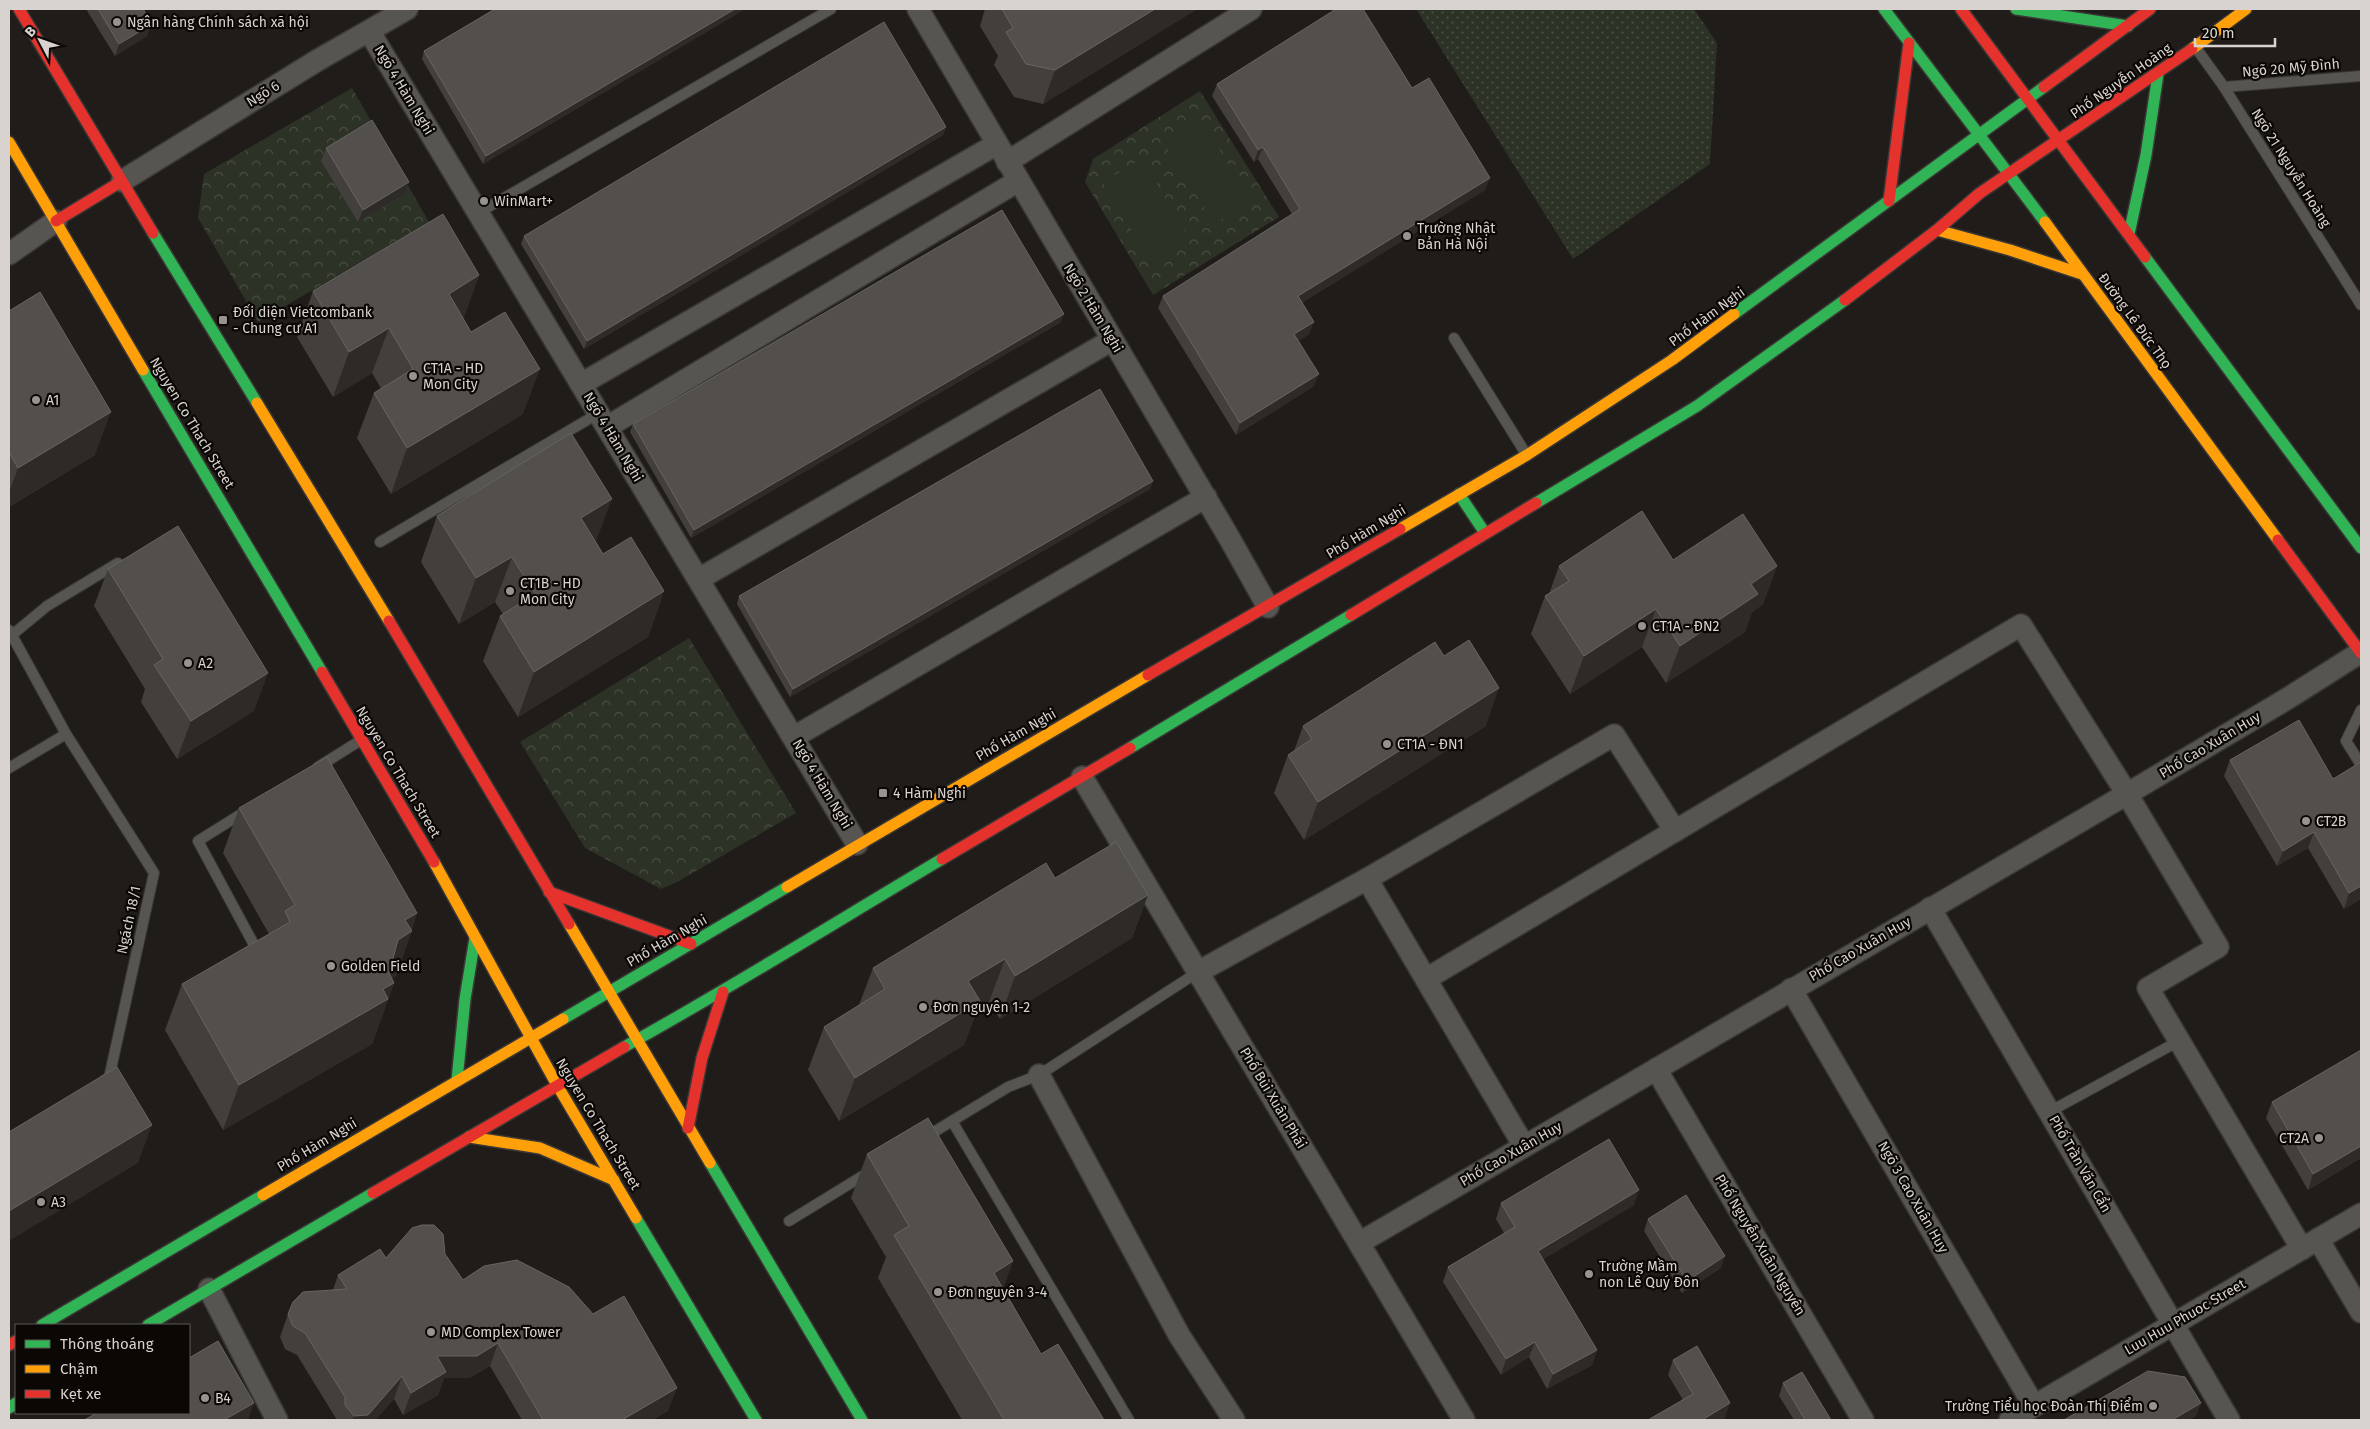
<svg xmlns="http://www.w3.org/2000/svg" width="2370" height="1429" viewBox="0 0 2370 1429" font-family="'Fira Sans',sans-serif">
<defs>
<pattern id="grass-dots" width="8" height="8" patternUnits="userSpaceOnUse" patternTransform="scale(1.25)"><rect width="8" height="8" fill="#2c3225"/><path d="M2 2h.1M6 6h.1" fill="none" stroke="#4a4f44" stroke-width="1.8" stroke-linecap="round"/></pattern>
<pattern id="park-crowns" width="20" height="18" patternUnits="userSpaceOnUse" patternTransform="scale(1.25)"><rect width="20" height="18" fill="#2c3225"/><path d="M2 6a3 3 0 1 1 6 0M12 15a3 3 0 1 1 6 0" fill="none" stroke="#4a4f44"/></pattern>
</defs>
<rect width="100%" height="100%" fill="#201c19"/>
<path fill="url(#grass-dots)" d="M1416,9H1694L1717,43L1710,164L1573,259Z"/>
<g fill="url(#park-crowns)">
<path d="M352,88L429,222L258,322L198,218L204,174Z"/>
<path d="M1200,91L1279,217L1153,295L1085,182L1093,159Z"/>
<path d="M689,638L796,813L679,881L661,889L585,848L520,742Z"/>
</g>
<g fill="#2c3225">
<path d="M1201,120L1251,202L1214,224L1164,143Z"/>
<path d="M1142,159L1190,240L1151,263L1103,182Z"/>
</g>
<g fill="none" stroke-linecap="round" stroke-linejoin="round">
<defs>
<g id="lane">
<path d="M2196,48L2224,87L2361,305"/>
<path d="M2224,87L2361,76"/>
<path d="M478,213L831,9"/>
<path d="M1454,338L1526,454"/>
<path d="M380,542L599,413"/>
<path d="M9,630L66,734L154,873L109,1078L105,1080"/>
<path d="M12,635L47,606L118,563"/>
<path d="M2361,710L2346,741L2361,765"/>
<path d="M318,767L361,740"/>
<path d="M9,768L66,734"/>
<path d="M246,811L198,841L259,954"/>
<path d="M2049,1112L2179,1041"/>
<path d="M924,1138L952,1121"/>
<path d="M789,1221L869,1172"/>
<path d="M1129,1420L952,1121L1008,1087L1039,1075L1198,972"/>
</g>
<g id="street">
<path d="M918,9L1231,541L1268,607"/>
<path d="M369,31L857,844"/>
<path d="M1007,162L1251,9"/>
<path d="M122,181L318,60L407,9"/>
<path d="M9,254L56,221"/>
<path d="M581,384L997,144"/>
<path d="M607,427L1018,181"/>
<path d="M699,579L1112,340"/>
<path d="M794,737L1206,497"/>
<path d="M1082,777L1464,1420"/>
<path d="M1367,879L1524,1146"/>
<path d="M1930,908L2229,1420"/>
<path d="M1198,972L1367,879L1614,735L1675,831"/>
<path d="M1426,979L2021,625L2127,794L2218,947L2148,988L2302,1249"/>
<path d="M1791,989L2034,1406"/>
<path d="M1656,1069L1863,1420"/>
<path d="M1039,1075L1179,1335L1234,1420"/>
<path d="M2318,1239L2361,1312"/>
<path d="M1359,1243L2127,794L2290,697L2361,652"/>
<path d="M209,1289L277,1420"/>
<path d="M2010,1420L2361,1214"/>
</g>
<g id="fast">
<path d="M1884,9L2045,222"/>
<path d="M2016,9L2128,26"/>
<path d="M153,233L257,403"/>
<path d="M2129,234L2146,155L2158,74"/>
<path d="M2145,257L2361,548"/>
<path d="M1734,314L2044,87"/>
<path d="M143,370L322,672"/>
<path d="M1459,494L1485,533"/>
<path d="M1536,503L1697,406L1845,300"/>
<path d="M1130,748L1351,615"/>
<path d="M563,1019L787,887"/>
<path d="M624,1047C732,987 836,922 942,859"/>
<path d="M457,1080L465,999L475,938"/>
<path d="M710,1163L862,1420"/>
<path d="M636,1218L756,1420"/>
<path d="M42,1325L263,1195"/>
<path d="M148,1325L373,1193"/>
<path d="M9,1408L16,1403"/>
</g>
<g id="slow">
<path d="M2192,49L2246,9"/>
<path d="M9,142L143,370"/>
<path d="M2045,222L2278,540"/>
<path d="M1937,230L2010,250L2082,274"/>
<path d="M257,403L389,621"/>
<path d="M1400,529L1527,455L1672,360L1734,314"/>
<path d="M434,862L557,1085L636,1218"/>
<path d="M787,887L1148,675"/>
<path d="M569,924L710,1163"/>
<path d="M469,1137L540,1148L614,1180"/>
<path d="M263,1195L563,1019"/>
</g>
<g id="jam">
<path d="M19,9L153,233"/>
<path d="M1961,9L2145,257"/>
<path d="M2044,87L2150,9"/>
<path d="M1889,201L1909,43"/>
<path d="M56,221L122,181"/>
<path d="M1845,300L1937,230L1980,193L2192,49"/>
<path d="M2278,540L2361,653"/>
<path d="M1351,615L1536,503"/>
<path d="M389,621L569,924"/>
<path d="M322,672L434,862"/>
<path d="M1148,675L1400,529"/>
<path d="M942,859L1130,748"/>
<path d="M549,892L691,944"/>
<path d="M688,1128L702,1058L723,992"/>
<path d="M373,1193L624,1047"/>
<path d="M9,1345L16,1341"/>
</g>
</defs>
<use href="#lane" stroke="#3a3735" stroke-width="12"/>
<use href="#street" stroke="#3a3735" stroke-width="24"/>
<use href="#fast" stroke="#3a3735" stroke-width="14"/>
<use href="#slow" stroke="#3a3735" stroke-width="14"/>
<use href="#jam" stroke="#3a3735" stroke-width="14"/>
<use href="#lane" stroke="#575552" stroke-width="10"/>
<use href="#street" stroke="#575552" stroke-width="21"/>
<use href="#fast" stroke="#30b455" stroke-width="11"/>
<use href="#slow" stroke="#ff9f0a" stroke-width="11"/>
<use href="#jam" stroke="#e5322d" stroke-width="11"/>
</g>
<g fill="#423f3d">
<path d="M86,9H143L147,36L115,56Z"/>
<path d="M495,9H745L483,164L422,59L424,51Z"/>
<path d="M985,9H1197L1043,104L1014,97L994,65L998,56L980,26Z"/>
<path d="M1217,84L1412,88L1485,190L1302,302L1309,334L1298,341L1314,386L1236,435L1158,308L1163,296L1292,214L1258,159L1254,162L1212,96Z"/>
<path d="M946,127L943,135L584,349L521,244L524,236Z"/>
<path d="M326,148L409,182L405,194L358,222L321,161Z"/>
<path d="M479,275L463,319L523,414L391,494L357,438L374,393L381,388L372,373L333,397L297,337L313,291Z"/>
<path d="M9,311L95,455L9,507Z"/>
<path d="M1061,322L691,538L630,432L633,424Z"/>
<path d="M1153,481L1150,489L790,697L737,604L739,596Z"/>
<path d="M437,516L596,542L603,554L664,591L648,637L518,717L483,661L500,616L503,614L495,602L459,624L421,562Z"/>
<path d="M1673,560L1777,566L1763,604L1752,612L1745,632L1666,683L1642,647L1570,694L1531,634L1545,596L1549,594L1559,566Z"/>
<path d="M108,569L254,711L177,759L141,702L145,689L94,606Z"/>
<path d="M1303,726H1486L1304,840L1274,793L1288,755L1294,751Z"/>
<path d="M2230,760L2333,779L2361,762V899L2344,909L2308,848L2277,866L2224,776Z"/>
<path d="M239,808L417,913L396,976L392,978L394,983L372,1044L223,1130L165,1030L182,984L269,934L223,853Z"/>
<path d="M1055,878L1148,895L1132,938L1000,1019L989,1002L977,1010L964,1045L839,1121L808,1070L824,1027L859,1005L873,968Z"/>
<path d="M2361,1050V1158L2308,1190L2266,1118L2272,1102Z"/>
<path d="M867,1154L1013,1261L1003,1288L1041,1354L1104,1420H962L878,1278L886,1257L851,1198Z"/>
<path d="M1501,1203L1634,1205L1543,1259L1597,1350L1592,1365L1547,1389L1529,1357L1501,1375L1443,1282L1448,1267L1504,1233L1496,1219Z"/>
<path d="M1648,1219L1721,1268L1682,1293L1644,1231Z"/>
<path d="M445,1254L463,1280L668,1411L652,1420H522L490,1366L469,1378H444L438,1395L403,1415L394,1399L375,1420H337L297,1355L285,1349L280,1337L288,1314L333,1290L338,1275L386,1258Z"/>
<path d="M1673,1360L1725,1418L1721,1420H1648L1683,1400L1668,1375Z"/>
<path d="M1783,1383L1831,1420H1794L1779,1396Z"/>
</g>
<g fill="#2e2a28">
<path d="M735,9H745L483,164L486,156Z"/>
<path d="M1155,9H1197L1043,104L1055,70Z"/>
<path d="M152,24L147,36L115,56L119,44Z"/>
<path d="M946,127L943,135L584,349L587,341Z"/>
<path d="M1263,147L1258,159L1254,162L1258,150Z"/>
<path d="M1490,178L1485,190L1294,308L1298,296Z"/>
<path d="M409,182L405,194L358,222L363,210Z"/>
<path d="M479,275L463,321L449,294Z"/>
<path d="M1064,314L1061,322L691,538L694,530Z"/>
<path d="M1314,322L1309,334L1289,346L1294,334Z"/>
<path d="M389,328L372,373L333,397L349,352Z"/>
<path d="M540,369L523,414L391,494L407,448Z"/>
<path d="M1319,374L1314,386L1236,435L1240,423Z"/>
<path d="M111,412L95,455L9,507V493L18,468Z"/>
<path d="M1153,481L1150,489L790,697L793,689Z"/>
<path d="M612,499L595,544L581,518Z"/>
<path d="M512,557L495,602L459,624L476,578Z"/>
<path d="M1777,566L1763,604L1752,612L1745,632L1666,683L1680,646L1751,584Z"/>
<path d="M664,591L648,637L518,717L534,672Z"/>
<path d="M1656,609L1642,647L1570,694L1584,656Z"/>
<path d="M268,673L254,711L177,759L191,721Z"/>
<path d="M1499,688L1486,726L1304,840L1318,802Z"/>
<path d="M2314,832L2308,848L2277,866L2283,851Z"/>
<path d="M2361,886V899L2344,909L2349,893Z"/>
<path d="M1148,895L1132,938L1000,1019L1015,976Z"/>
<path d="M417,913L410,933L412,931L396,976L381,985L405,920Z"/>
<path d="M1005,959L989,1002L977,1010L964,1045L839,1121L855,1078L968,981Z"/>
<path d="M394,983L372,1044L223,1130L239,1085Z"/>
<path d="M152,1125L138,1163L9,1241V1211Z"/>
<path d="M2361,1146V1158L2308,1190L2313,1174Z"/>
<path d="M1639,1190L1634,1205L1532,1266L1538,1251Z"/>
<path d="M1725,1256L1721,1268L1682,1293L1687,1281Z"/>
<path d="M1013,1261L997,1305L994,1273Z"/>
<path d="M1535,1342L1529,1357L1501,1375L1506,1359Z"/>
<path d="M498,1343L490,1366L469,1378H444L438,1395L403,1415L411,1393L437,1356Z"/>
<path d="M1597,1350L1592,1365L1547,1389L1553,1374Z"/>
<path d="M402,1376L394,1399L375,1420H352L354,1416Z"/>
<path d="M677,1388L668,1411L652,1420H622Z"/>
<path d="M254,1403L248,1420H224Z"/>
<path d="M1730,1403L1725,1418L1721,1420H1702Z"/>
<path d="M2201,1403L2196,1416L2190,1420H2172Z"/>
</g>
<g fill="#524f4d" stroke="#676461">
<path d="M98,9H143L152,24L119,44Z"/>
<path d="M495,9H735L486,156L424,51Z"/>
<path d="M1002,9H1155L1055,70L1026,64L1006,32L1013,28Z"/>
<path d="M1336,9H1363L1412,88L1429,78L1490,178L1298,296L1314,322L1294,334L1319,374L1240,423L1163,296L1300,209L1263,147L1258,150L1217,84Z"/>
<path d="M884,22L946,127L587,341L524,236Z"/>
<path d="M372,120L409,182L363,210L326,148Z"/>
<path d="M1002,210L1064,314L694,530L633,424Z"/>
<path d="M443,214L479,275L449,294L471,332L505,312L540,369L407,448L374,393L413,369L389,328L349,352L313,291Z"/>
<path d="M40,292L111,412L18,468L9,452V311Z"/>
<path d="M1100,389L1153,481L793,689L739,596Z"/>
<path d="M571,433L612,499L581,518L603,554L631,537L664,591L534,672L500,616L535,594L512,557L476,578L437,516Z"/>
<path d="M1642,511L1673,560L1743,514L1777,566L1751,584L1758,594L1680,646L1656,609L1584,656L1545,596L1569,581L1559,566Z"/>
<path d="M178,526L268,673L191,721L154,665L163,659L108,569Z"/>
<path d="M1469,640L1499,688L1318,802L1288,755L1312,739L1303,726L1435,642L1444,656Z"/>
<path d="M2299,720L2333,779L2361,762V886L2349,893L2314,832L2283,851L2230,760Z"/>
<path d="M327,757L417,913L405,920L412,931L398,940L389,973L394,983L383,989L388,999L239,1085L182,984L290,922L285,911L295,905L239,808Z"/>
<path d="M1116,842L1148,895L1015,976L1005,959L968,981L980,1001L855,1078L824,1027L885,989L873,968L1046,863L1055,878Z"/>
<path d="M2361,1050V1146L2313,1174L2272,1102Z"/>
<path d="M117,1067L152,1125L9,1211V1132Z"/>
<path d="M928,1118L1013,1261L994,1273L1041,1354L1058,1344L1104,1420H1004L894,1235L909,1226L867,1154Z"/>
<path d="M1609,1139L1639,1190L1538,1251L1597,1350L1553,1374L1535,1342L1506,1359L1448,1267L1515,1227L1501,1203Z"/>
<path d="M1686,1195L1725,1256L1687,1281L1648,1219Z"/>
<path d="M422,1225H434L443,1234L445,1254L463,1280L484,1266L517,1260L569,1287L593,1314L624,1296L677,1388L622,1420H543L498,1343L477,1356H437L446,1372L411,1393L402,1376L368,1415L354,1416L345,1405V1397L305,1333L293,1326L288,1314L293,1302L303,1292L347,1289L338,1275L380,1249L386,1258L412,1228Z"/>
<path d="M218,1341L254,1403L224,1420H84L97,1413H189V1358Z"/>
<path d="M1697,1346L1730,1403L1702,1420H1648L1693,1394L1673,1360Z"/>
<path d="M2148,1371L2185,1377L2201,1403L2172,1420H2064Z"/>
<path d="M1802,1372L1831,1420H1805L1783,1383Z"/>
</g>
<g fill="#98938f" stroke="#0a0705" stroke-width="2">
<circle cx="117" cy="22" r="5"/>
<circle cx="484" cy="201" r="5"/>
<circle cx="1407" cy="236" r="5"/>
<rect x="218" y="315" width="10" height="10" rx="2.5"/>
<circle cx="413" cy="376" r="5"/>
<circle cx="36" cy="400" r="5"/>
<circle cx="510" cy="591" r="5"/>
<circle cx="1642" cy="626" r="5"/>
<circle cx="188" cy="663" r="5"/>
<circle cx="1387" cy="744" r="5"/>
<rect x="878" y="788" width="10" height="10" rx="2.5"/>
<circle cx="2306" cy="821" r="5"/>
<circle cx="331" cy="966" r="5"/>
<circle cx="923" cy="1007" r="5"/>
<circle cx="2319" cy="1138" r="5"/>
<circle cx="41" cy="1202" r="5"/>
<circle cx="1589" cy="1274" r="5"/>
<circle cx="938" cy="1292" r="5"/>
<circle cx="431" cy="1332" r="5"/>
<circle cx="205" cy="1398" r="5"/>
<circle cx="2153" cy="1406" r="5"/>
</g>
<g text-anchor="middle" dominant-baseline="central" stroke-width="4.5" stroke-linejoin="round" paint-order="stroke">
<g font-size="14" fill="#d8d3cf" stroke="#0a0705" text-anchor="start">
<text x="127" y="22">Ngân hàng Chính sách xã hội</text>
<text x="494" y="201">WinMart+</text>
<text x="1417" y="228">Trường Nhật<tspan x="1417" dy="16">Bản Hà Nội</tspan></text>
<text x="233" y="312">Đối diện Vietcombank<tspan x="233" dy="16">- Chung cư A1</tspan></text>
<text x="423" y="368">CT1A - HD<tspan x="423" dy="16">Mon City</tspan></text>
<text x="46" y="400">A1</text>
<text x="520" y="583">CT1B - HD<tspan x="520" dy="16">Mon City</tspan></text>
<text x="1652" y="626">CT1A - ĐN2</text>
<text x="198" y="663">A2</text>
<text x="1397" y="744">CT1A - ĐN1</text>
<text x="893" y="793">4 Hàm Nghi</text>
<text x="2316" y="821">CT2B</text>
<text x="341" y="966">Golden Field</text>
<text x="933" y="1007">Đơn nguyên 1-2</text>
<text x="2309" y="1138" text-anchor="end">CT2A</text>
<text x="51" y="1202">A3</text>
<text x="1599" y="1266">Trường Mầm<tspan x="1599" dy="16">non Lê Quý Đôn</tspan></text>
<text x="948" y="1292">Đơn nguyên 3-4</text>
<text x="441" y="1332">MD Complex Tower</text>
<text x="215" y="1398">B4</text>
<text x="2143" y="1406" text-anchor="end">Trường Tiểu học Đoàn Thị Điểm</text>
</g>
<g font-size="14" fill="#d8d3cf" stroke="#0a0705">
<text transform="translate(2291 68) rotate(-5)">Ngõ 20 Mỹ Đình</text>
<text transform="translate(2121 81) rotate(-35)">Phố Nguyễn Hoàng</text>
<text transform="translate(404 90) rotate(59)">Ngõ 4 Hàm Nghi</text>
<text transform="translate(263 94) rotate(-32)">Ngõ 6</text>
<text transform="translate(2291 168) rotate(58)">Ngõ 21 Nguyễn Hoàng</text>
<text transform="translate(1093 308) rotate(59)">Ngõ 2 Hàm Nghi</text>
<text transform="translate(1707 317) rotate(-36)">Phố Hàm Nghi</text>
<text transform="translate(2135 321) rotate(54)">Đường Lê Đức Thọ</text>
<text transform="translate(192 423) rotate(59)">Nguyen Co Thach Street</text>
<text transform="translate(613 437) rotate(59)">Ngõ 4 Hàm Nghi</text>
<text transform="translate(1366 532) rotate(-31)">Phố Hàm Nghi</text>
<text transform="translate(1016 735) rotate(-30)">Phố Hàm Nghi</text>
<text transform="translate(2210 745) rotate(-31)">Phố Cao Xuân Huy</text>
<text transform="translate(398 772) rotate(59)">Nguyen Co Thach Street</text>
<text transform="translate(822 784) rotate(59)">Ngõ 4 Hàm Nghi</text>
<text transform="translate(129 920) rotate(-78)">Ngách 18/1</text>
<text transform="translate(667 941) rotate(-30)">Phố Hàm Nghi</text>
<text transform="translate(1860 949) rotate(-30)">Phố Cao Xuân Huy</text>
<text transform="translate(1273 1098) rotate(59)">Phố Bùi Xuân Phái</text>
<text transform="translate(598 1124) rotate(59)">Nguyen Co Thach Street</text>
<text transform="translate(317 1145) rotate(-31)">Phố Hàm Nghi</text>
<text transform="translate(1511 1154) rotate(-30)">Phố Cao Xuân Huy</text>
<text transform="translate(2080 1164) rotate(60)">Phố Trần Văn Cẩn</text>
<text transform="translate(1913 1197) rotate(60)">Ngõ 3 Cao Xuân Huy</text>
<text transform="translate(1760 1245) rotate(59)">Phố Nguyễn Xuân Nguyên</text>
<text transform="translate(2185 1317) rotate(-30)">Luu Huu Phuoc Street</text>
</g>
</g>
<rect width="2370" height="1429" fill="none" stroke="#d8d3cf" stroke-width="20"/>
<rect x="15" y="1324" width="175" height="90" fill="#0a0705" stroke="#5c5956"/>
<rect x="25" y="1340" width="25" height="8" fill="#30b455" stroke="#5c5956"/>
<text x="60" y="1349" font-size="15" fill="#d8d3cf">Thông thoáng</text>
<rect x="25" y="1365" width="25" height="8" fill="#ff9f0a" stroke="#5c5956"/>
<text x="60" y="1374" font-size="15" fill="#d8d3cf">Chậm</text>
<rect x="25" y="1390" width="25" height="8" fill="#e5322d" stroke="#5c5956"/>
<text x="60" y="1399" font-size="15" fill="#d8d3cf">Kẹt xe</text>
<g transform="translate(40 40) rotate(311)" stroke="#0a0705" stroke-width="4" paint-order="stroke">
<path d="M0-4L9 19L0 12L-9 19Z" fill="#d8d3cf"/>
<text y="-8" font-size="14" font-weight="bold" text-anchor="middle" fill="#d8d3cf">B</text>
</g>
<path d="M2195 38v8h80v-8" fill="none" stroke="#d8d3cf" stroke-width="2.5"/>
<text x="2202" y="38" font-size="15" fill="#d8d3cf" stroke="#0a0705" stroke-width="4" paint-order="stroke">20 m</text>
</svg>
